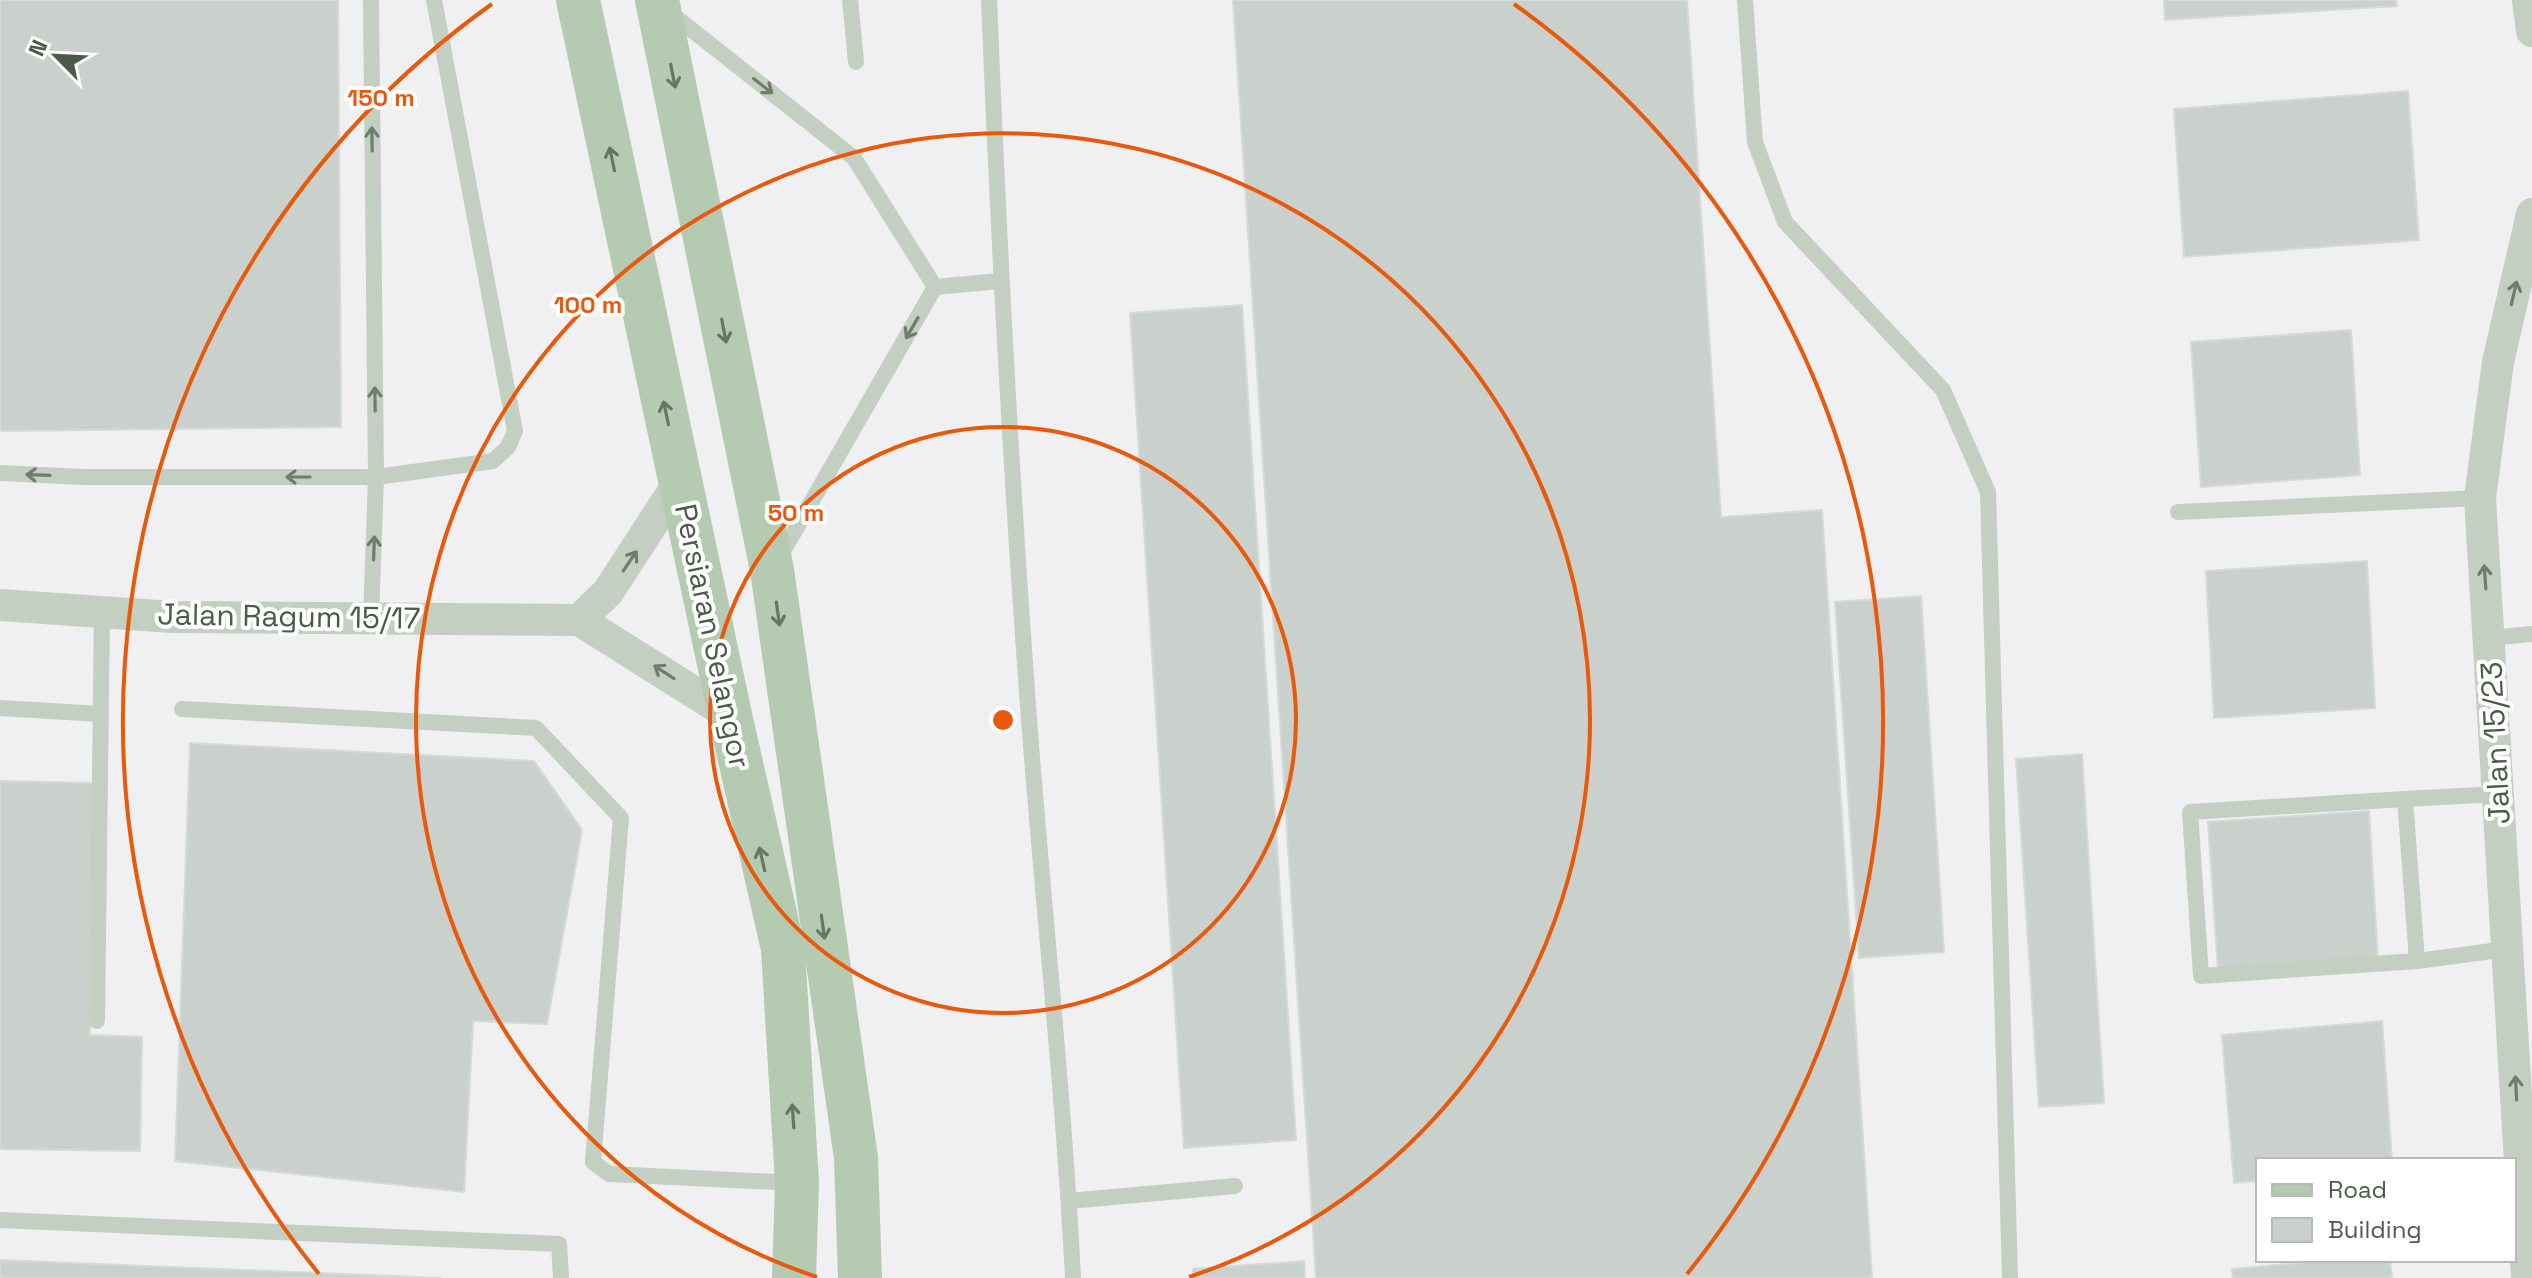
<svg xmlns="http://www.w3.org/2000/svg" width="2532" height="1278" viewBox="0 0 2532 1278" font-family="'Space Grotesk',sans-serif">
<rect width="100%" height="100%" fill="#f0eff1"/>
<g fill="#cad0cb" stroke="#d4dad5" stroke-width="2">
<path d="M0,0H338L341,427L0,431Z"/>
<path d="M1233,0H1687L1721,517L1822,510L1872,1278H1316Z"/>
<path d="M2164,0H2396L2397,6L2165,20Z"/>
<path d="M2408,91L2419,240L2184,257L2174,109Z"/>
<path d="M1242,305L1296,1140L1184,1148L1130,313Z"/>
<path d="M2351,330L2360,475L2201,487L2191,342Z"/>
<path d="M2367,561L2375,708L2214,718L2206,571Z"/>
<path d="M1921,596L1944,952L1859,958L1835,602Z"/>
<path d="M190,743L534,761L582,830L547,1024L473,1021L464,1192L175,1161Z"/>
<path d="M2082,754L2104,1103L2039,1107L2016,759Z"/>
<path d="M0,781L96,783L90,1035L142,1037L140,1151L0,1149Z"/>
<path d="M2369,811L2378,960L2218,970L2208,822Z"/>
<path d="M2382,1021L2392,1160H2258V1181L2234,1183L2222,1035Z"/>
<path d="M0,1260L441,1278H0Z"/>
<path d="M2331,1260H2390L2392,1278H2233L2232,1269Z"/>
<path d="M1304,1261L1305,1278H1193V1269Z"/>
</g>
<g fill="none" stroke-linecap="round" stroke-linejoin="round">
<g stroke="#c3cfc1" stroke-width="16">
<path d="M371,0L376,477L371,618"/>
<path d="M850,0L856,62"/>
<path d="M989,0C999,249 1012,497 1031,745C1045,923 1064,1100 1073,1278"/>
<path d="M1745,0L1755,142L1785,222L1943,390L1988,492L2010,1278"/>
<path d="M668,11L854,158L935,287L778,560"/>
<path d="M935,287L1000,281"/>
<path d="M0,473L84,477H376L493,461L508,447L515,431L434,0"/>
<path d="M2178,512L2480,498"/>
<path d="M2489,638L2532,634"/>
<path d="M0,708L100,714"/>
<path d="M182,709L536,728L621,818L593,1162L609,1174L796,1183"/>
<path d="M2405,799L2498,794"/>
<path d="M2417,961L2405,799L2190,812L2201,976L2417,961L2507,949"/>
<path d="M97,1021L102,610"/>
<path d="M1069,1201L1235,1186"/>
<path d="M0,1220L559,1244L561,1278"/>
</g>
<g stroke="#c3cfc1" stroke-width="32">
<path d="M2528,0L2532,31"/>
<path d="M0,605L172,617L579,620L730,715"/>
<path d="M579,620L608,592L680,481"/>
<path d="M2527,1278L2480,498L2498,362L2532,214"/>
</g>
<g stroke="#b4cbb2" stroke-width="44">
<path d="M578,0L730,715L783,949L797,1183L794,1278"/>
<path d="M657,0L772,570L856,1158L860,1278"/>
</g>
</g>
<defs><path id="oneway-shaft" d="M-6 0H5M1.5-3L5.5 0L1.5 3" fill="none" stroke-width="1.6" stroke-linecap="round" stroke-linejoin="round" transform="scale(2)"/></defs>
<g stroke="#657663">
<use href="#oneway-shaft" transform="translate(673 76) rotate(79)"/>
<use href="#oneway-shaft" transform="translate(612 159) rotate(-102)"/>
<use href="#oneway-shaft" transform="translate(724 331) rotate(79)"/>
<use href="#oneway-shaft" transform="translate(666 413) rotate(-102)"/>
<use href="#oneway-shaft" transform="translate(778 614) rotate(82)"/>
<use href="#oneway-shaft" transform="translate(762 859) rotate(-103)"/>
<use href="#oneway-shaft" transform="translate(823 927) rotate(82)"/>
<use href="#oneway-shaft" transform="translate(793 1116) rotate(-94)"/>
</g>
<g stroke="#6f7d6d">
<use href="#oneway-shaft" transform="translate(763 86) rotate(38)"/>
<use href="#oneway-shaft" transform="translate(372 139) rotate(-91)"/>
<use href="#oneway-shaft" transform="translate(2514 293) rotate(-77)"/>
<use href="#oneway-shaft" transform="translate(912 328) rotate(120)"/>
<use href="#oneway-shaft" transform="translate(375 399) rotate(-91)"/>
<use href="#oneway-shaft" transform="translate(38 475) rotate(-178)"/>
<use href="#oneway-shaft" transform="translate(298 477) rotate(-180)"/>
<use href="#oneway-shaft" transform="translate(374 548) rotate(-88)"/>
<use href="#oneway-shaft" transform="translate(630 561) rotate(-56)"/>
<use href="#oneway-shaft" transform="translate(2485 577) rotate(-94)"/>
<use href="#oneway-shaft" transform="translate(664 672) rotate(-147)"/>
<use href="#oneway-shaft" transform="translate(2516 1088) rotate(-93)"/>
</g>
<g fill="none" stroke="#e8590c" stroke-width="4">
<circle cx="1003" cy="720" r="293"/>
<path d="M817 1277A587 587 0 1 1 1189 1277"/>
<path d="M319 1274A880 880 0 0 1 492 4M1514 4A880 880 0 0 1 1687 1274"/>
</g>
<g text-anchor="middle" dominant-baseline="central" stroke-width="8" stroke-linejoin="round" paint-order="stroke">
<g font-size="30" fill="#4b5a49" stroke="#fff">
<text transform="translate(289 616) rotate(1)">Jalan Ragum 15/17</text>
<text transform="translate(713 636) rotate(78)">Persiaran Selangor</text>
<text transform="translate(2495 743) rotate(-93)">Jalan 15/23</text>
</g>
</g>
<circle cx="1003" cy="720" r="12" fill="#e8590c" stroke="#fff" stroke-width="4"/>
<g font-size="24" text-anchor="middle" font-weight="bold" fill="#e8590c" stroke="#fff" stroke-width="8" stroke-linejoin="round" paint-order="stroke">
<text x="381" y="106">150 m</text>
<text x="588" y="313">100 m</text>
<text x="796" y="521">50 m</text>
</g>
<rect x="2256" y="1158" width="260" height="104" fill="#ffffff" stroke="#b7bdb6" stroke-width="2"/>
<rect x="2272" y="1184" width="40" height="12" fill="#b4cbb2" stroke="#b7bdb6" stroke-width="2"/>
<text x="2328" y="1198" font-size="24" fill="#4b5a49">Road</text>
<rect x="2272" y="1218" width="40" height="24" fill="#cad0cb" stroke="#b7bdb6" stroke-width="2"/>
<text x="2328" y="1238" font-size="24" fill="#4b5a49">Building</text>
<g transform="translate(56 56) rotate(294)" stroke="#ffffff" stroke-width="6" paint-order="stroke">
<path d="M0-6L14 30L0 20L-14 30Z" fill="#4b5a49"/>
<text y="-12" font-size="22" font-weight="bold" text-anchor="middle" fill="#4b5a49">N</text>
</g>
</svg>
